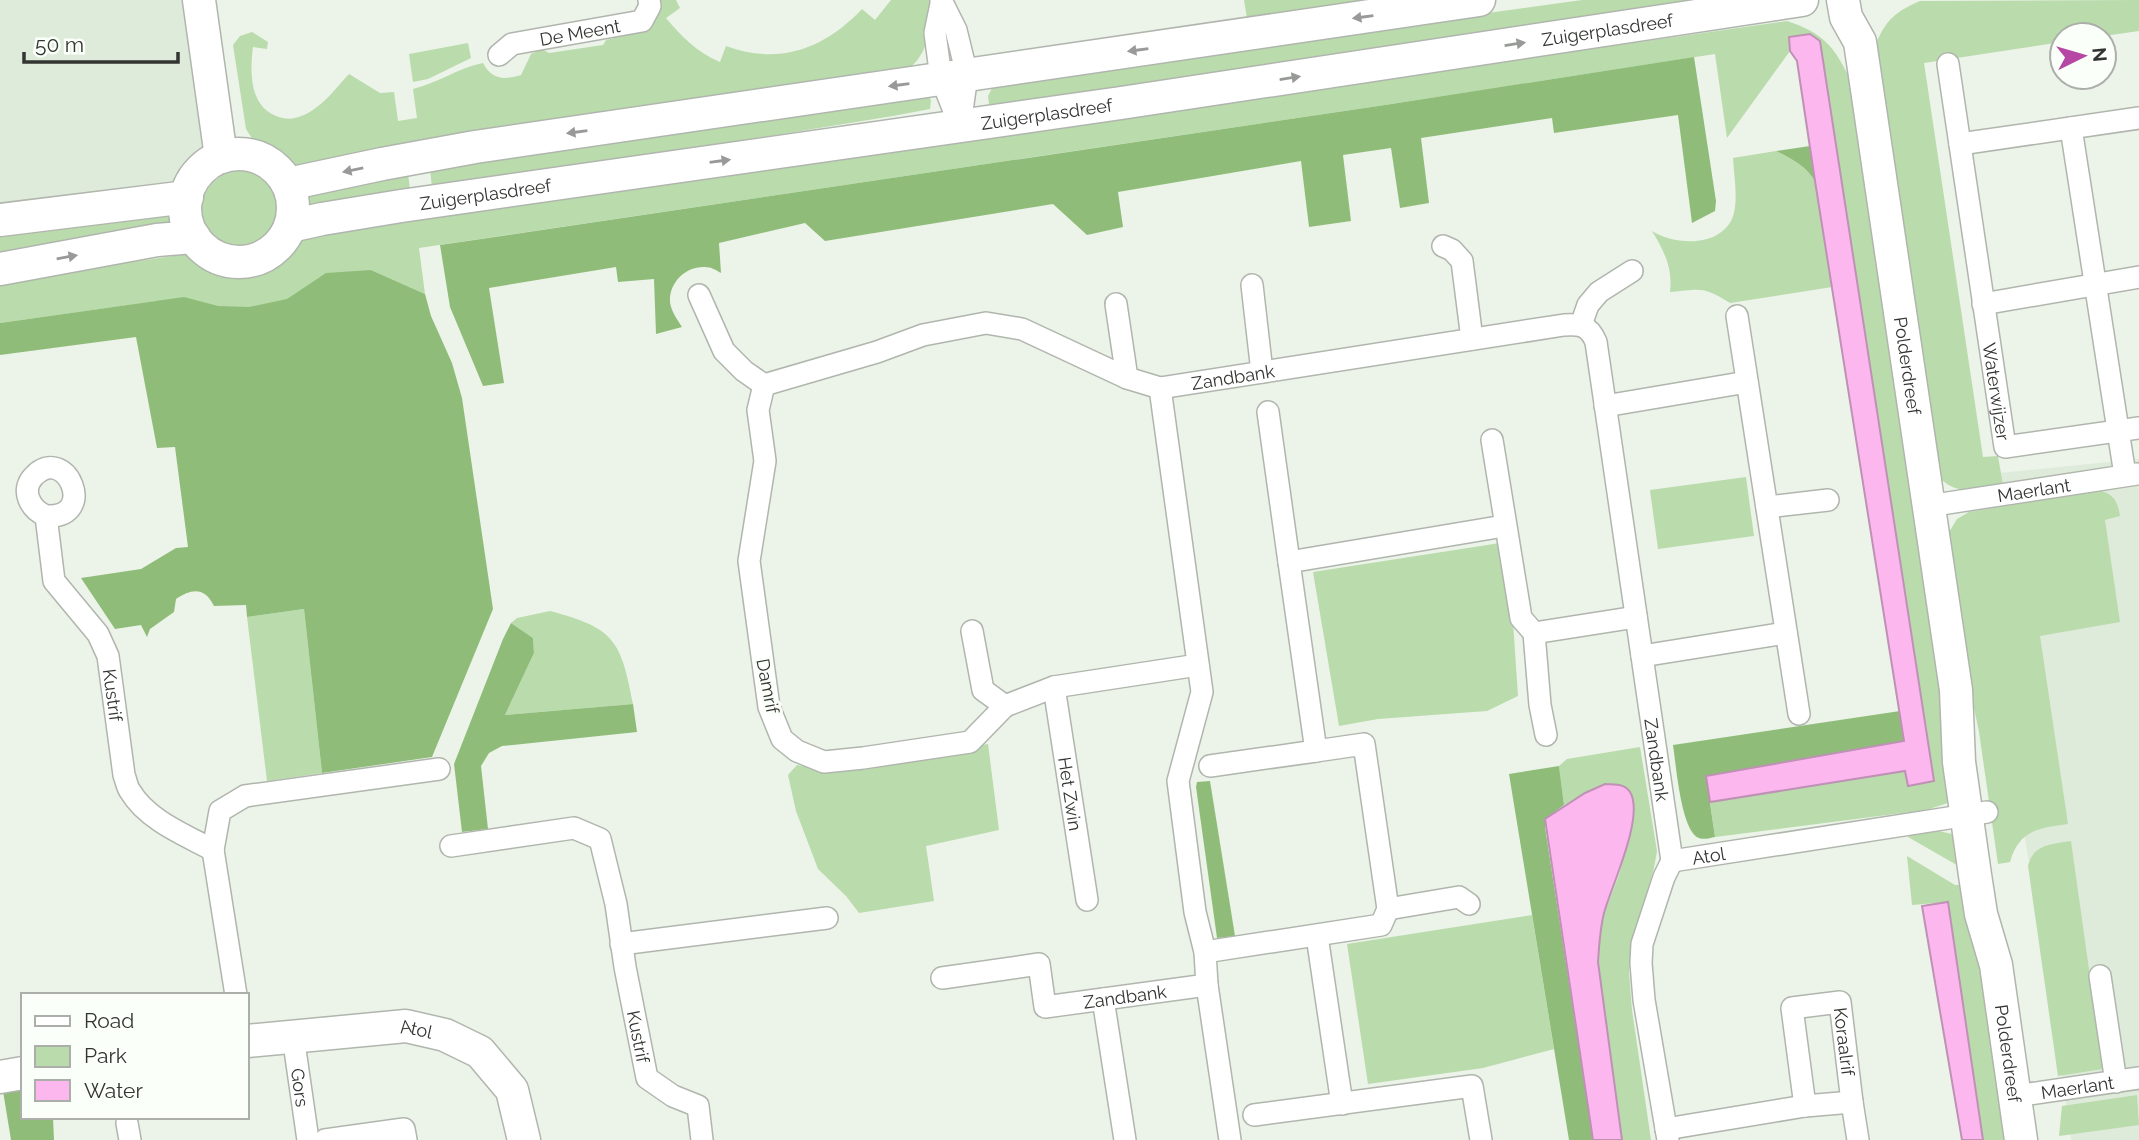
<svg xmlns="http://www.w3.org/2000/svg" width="2139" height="1140" viewBox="0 0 2139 1140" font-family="Raleway,sans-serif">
<rect width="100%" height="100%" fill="#ecf3e9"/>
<g fill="#dfebda">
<path d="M0,0H193L209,153L185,179L164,191L0,215Z"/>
<path d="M2139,459V1140H2071L2043,941L1961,477Z"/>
</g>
<g fill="#badbac">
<path d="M656,0H676L680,8L666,18C682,37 698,53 720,62L726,46C780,66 825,48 862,9L875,20L891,0H929C929,29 932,48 909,69L294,172L275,156L257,146L246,129L233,45L240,36L252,32L268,42L267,49L253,47C250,70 249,104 274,115C280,118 289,120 295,118C318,113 334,90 349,74L380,93L394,92L398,121L417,118L413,89C438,83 458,68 483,63C492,80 504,80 521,75L531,54L542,49L549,53L603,45L606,40L648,30L657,17Z"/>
<path d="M1244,0H1370L1247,18Z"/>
<path d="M1582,0H1729L1313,58L1000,105L989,104L988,96L994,84L1241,47Z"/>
<path d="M2139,0V31L2104,36L2062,35V42L1924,63L1983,457L1998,456L2003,485C1980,489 1957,497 1939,477L1876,44C1886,19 1897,11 1920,1Z"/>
<path d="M1787,21C1823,33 1834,46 1850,79L1956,795L1948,803L1926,810L1715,837L1710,802L1906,771L1908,786L1934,781L1820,41L1789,37L1790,51L1727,138L1715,54L1385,105L419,248L425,294L371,270L262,323L157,301L0,323V281L180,255C185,255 191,255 196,256C205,259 212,265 221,268C252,278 279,261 296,235L487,200L499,208L996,134Z"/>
<path d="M468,43L471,58L428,79L413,82L409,54Z"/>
<path d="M929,97L931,100L930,109L893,116L608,162L432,187L430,170L868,104Z"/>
<path d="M1776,151C1792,159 1806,166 1815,181L1832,287L1730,303C1703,286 1701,289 1670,292C1673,268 1664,251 1652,231C1674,245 1718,248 1732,219C1739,203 1734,176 1733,158Z"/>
<circle cx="240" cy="209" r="38"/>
<path d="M408,173L410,190L304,207L302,192Z"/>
<path d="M175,212L177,228L0,258V227Z"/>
<path d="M1746,477L1754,536L1658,549L1650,490Z"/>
<path d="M2101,491C2115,495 2118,503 2120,516L2105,520L2120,622L2040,636L2068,824C2039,828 2019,830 2010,862L1998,864L1979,732L1966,670L1946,537L1957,519L1969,512Z"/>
<path d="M1500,543L1513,622L1518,696L1487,711L1378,719L1339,726L1313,572Z"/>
<path d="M304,609L322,773L267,781L247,617Z"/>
<path d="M550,611C615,628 621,641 633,704L505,715L534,653L533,638L511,623L517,618Z"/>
<path d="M988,744L999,830L926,846L934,901L859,913L846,896L818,869L796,811L788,775L797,765L823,770Z"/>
<path d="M1640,747L1657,851L1654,868L1632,944L1629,972L1632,1010L1651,1140H1622L1598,962L1600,936L1605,911L1619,875L1633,822L1585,793L1564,805L1559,766L1567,759Z"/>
<path d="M1939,831L1952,834L1960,840L1962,868L1908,837L1909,835Z"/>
<path d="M2071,841L2103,1069L2058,1076L2028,866C2033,844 2052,844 2071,841Z"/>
<path d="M1907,856L1955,885H1972L2010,1140H1983L1948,902L1912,905Z"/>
<path d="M1532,915L1554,1049L1483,1068L1368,1084L1347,944Z"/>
<path d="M2137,1095L2139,1125L2059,1136L2062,1106Z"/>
</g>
<g fill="#8fbd79">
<path d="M1694,57L1716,201L1715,211L1692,223L1678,115L1554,133L1552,118L1421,138L1429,203L1400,208L1391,148L1343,155L1351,221L1309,227L1301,161L1118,192L1123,227L1087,235L1053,204L825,241L805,223L719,243L721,273C716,270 711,267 705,267C686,266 669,282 670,302C671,311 677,319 682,327L656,334L654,279L618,282L616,267L489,288L504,383L483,386L450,307L440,245L1385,105Z"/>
<path d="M1810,146L1815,181C1806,166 1792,159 1776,151Z"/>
<path d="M371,270L425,294L431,316L452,363L462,398L493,609L432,757L322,773L304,609L247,617L246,605L214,606C205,587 192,588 176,599L174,612L150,629L147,637L141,625L115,629L81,578L141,569L176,548L188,547L175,447L157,448L136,337L0,355V323L184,297L218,306L249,307L287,299L326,273Z"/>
<path d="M511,623L533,638L534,653L505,715L633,704L637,732L502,746L489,753L481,766L488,829L462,832L454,764L503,639Z"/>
<path d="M1900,711L1904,741L1706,776L1715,837C1710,838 1704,840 1699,838C1681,832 1676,764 1673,745Z"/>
<path d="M1559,766L1564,805L1545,819V827L1593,1140H1569L1509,774Z"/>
<path d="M1210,781L1235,936L1217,938L1196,787L1197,782Z"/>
<path d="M23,1088V1117H53L54,1140H11L3,1091Z"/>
</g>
<g fill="#fcb8ee" stroke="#bf91b5" stroke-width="2">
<path d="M1810,34L1820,41L1934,781L1908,786L1905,771L1710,802L1706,776L1904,741L1815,181L1797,61L1790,51L1789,37Z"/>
<path d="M1605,784C1614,785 1624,783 1630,792C1645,816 1611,887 1604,913C1600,929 1599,945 1598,962L1622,1140H1593L1545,819L1585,793Z"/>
<path d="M1948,902L1983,1140H1962L1922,906Z"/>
</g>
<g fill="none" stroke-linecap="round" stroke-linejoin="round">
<defs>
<g id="street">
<path d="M941,0L956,30L967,75L960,125"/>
<path d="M941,4L935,33L941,78L959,123"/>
<path id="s1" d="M499,55L512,44L642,21L650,6L649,0"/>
<path id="s2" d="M1948,64L2005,447L2139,428"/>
<path d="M2071,128L2125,475"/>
<path d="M1960,144L2139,118"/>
<path d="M1443,246L1452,250L1462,261L1472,339"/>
<path d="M1252,285L1262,372"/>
<path d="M699,295L724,351L744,371L764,385"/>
<path d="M1116,304L1127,378"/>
<path d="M1983,304L2139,277"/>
<path d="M1737,316L1799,714"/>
<path d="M1581,325L1588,305L1599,292L1632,271"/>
<path d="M1605,406L1747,382"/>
<path d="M1268,412L1289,562"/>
<path d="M1492,440L1521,618L1534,633L1540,705L1546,735"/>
<path id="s3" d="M1928,506L2137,474"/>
<path d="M1767,507L1828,500"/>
<path id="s4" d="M46,516C99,519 66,443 34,476C20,490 30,509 46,516L54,581L98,634L108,656L124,775C126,780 127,787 130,791C147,820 185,835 213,850L236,995"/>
<path d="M972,631L983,690L1005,706L970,742L863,758L824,762L797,751L782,739L769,707L749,561L765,461L758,410L764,385L877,352L923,335L986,323L1022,329L1127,378L1160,388"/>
<path d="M1534,633L1636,617"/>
<path d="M1642,656L1786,633"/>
<path id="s5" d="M1054,687L1087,900"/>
<path d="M1005,706L1054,687L1198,665"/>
<path d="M1210,766L1316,751"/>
<path id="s6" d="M451,846L574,828L600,839L616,904L625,967L647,1078L673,1096L698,1106L702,1140"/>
<path d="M213,850L220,811L245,796L439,769"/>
<path id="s7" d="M1672,861L1987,812"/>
<path d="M1388,909L1459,897L1469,904"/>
<path d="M1317,936L1342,1104"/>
<path d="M621,944L827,918"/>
<path d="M1205,952L1381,925L1388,909L1364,744L1316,751L1289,562L1504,526"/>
<path d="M2100,976L2116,1082"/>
<path id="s8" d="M942,978L1039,964L1045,1007L1207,985"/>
<path d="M1103,999L1125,1140"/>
<path id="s9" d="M293,1036L308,1140"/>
<path id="s10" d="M2015,1096L2139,1078"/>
<path id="s11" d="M1805,1106L1792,1008L1840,1002L1852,1102L1858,1140"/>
<path d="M1254,1115L1472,1086L1481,1140"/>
<path d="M127,1123L130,1140"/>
<path d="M1666,1129L1805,1106L1852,1102"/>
<path d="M325,1140L404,1129L406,1140"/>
<path id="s12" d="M1230,1140L1207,985L1205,952L1195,912L1178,781L1202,692L1160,388L1564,325C1580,324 1589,325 1596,342L1672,861"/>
<path d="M1668,1140L1644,1000L1641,963L1642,944L1664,877L1672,861"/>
</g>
<g id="secondary">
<path d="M199,0L221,157"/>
<path id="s13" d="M1843,0L1846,17L1860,42L1956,690L1959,762L1975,875L1981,914L1996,965L2021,1140"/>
<circle cx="239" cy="208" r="54"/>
<path d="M288,184L382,164L475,147L1479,0"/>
<path d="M0,220L187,197"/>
<path id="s14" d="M290,226L322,219L401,206L1121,103L1802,0"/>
<path d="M0,269L157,240L194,237"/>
<path id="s15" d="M247,1041L406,1026L445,1035L480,1052L512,1090L524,1140"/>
<path d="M0,1077L23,1073"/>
</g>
</defs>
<use href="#street" stroke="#b0b6ad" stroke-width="24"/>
<use href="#secondary" stroke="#b0b6ad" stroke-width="35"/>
<use href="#street" stroke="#fff" stroke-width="21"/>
<use href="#secondary" stroke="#fff" stroke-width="32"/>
</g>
<defs><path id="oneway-solid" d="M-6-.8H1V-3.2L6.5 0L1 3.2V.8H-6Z" transform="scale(1.75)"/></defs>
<g fill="#989a98">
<use href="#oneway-solid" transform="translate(1363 17) rotate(172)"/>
<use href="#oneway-solid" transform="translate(1515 44) rotate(-9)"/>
<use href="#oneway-solid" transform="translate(1138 50) rotate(172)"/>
<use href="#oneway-solid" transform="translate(1290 78) rotate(-9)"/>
<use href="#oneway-solid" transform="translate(899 85) rotate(172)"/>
<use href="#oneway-solid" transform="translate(577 132) rotate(172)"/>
<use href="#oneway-solid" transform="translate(720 161) rotate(-8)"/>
<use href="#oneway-solid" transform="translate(353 170) rotate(168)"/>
<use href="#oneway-solid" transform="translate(67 257) rotate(-10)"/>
</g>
<g text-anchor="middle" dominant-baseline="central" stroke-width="6" stroke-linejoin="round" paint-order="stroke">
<g font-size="18" fill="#323531" stroke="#fbfff9">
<text stroke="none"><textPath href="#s14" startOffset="1332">Zuigerplasdreef</textPath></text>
<text stroke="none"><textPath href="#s1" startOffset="86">De Meent</textPath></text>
<text stroke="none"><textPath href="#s14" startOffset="765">Zuigerplasdreef</textPath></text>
<text stroke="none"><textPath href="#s14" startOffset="198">Zuigerplasdreef</textPath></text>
<text stroke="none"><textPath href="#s13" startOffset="373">Polderdreef</textPath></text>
<text stroke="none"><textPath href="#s12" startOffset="836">Zandbank</textPath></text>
<text stroke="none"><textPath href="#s2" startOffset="331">Waterwijzer</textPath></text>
<text stroke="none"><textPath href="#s3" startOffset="107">Maerlant</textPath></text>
<text transform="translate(768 686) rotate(79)">Damrif</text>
<text stroke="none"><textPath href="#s4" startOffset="346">Kustrif</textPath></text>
<text stroke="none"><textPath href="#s12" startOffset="1633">Zandbank</textPath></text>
<text stroke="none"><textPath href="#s5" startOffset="108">Het Zwin</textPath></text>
<text stroke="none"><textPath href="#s7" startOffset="37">Atol</textPath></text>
<text stroke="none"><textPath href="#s8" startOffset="222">Zandbank</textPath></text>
<text stroke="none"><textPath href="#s15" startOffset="170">Atol</textPath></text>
<text stroke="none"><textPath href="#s6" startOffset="354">Kustrif</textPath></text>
<text stroke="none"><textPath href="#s11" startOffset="187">Koraalrif</textPath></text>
<text stroke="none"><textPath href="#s13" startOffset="1069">Polderdreef</textPath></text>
<text stroke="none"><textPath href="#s10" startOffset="63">Maerlant</textPath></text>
<text stroke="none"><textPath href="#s9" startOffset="52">Gors</textPath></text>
</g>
</g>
<rect x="21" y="993" width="228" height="126" fill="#fbfff9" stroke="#abaea9" stroke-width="2"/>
<rect x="35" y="1016" width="35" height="10" fill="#ffffff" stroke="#abaea9" stroke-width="2"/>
<text x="84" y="1028" font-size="21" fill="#323531">Road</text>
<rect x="35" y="1046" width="35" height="21" fill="#badbac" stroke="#abaea9" stroke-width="2"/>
<text x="84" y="1063" font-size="21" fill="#323531">Park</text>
<rect x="35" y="1080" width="35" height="21" fill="#fcb8ee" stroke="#abaea9" stroke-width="2"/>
<text x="84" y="1098" font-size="21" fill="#323531">Water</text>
<g transform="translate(2083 56) rotate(85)"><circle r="33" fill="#fbfff9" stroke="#abaea9" stroke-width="2"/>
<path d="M0-5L12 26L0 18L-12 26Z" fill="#b647a5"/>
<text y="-10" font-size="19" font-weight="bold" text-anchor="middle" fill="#323531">N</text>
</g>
<path d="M24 52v10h154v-10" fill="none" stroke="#323531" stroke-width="3.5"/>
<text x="35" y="52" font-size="21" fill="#323531" stroke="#fbfff9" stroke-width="5" paint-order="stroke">50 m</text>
</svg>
